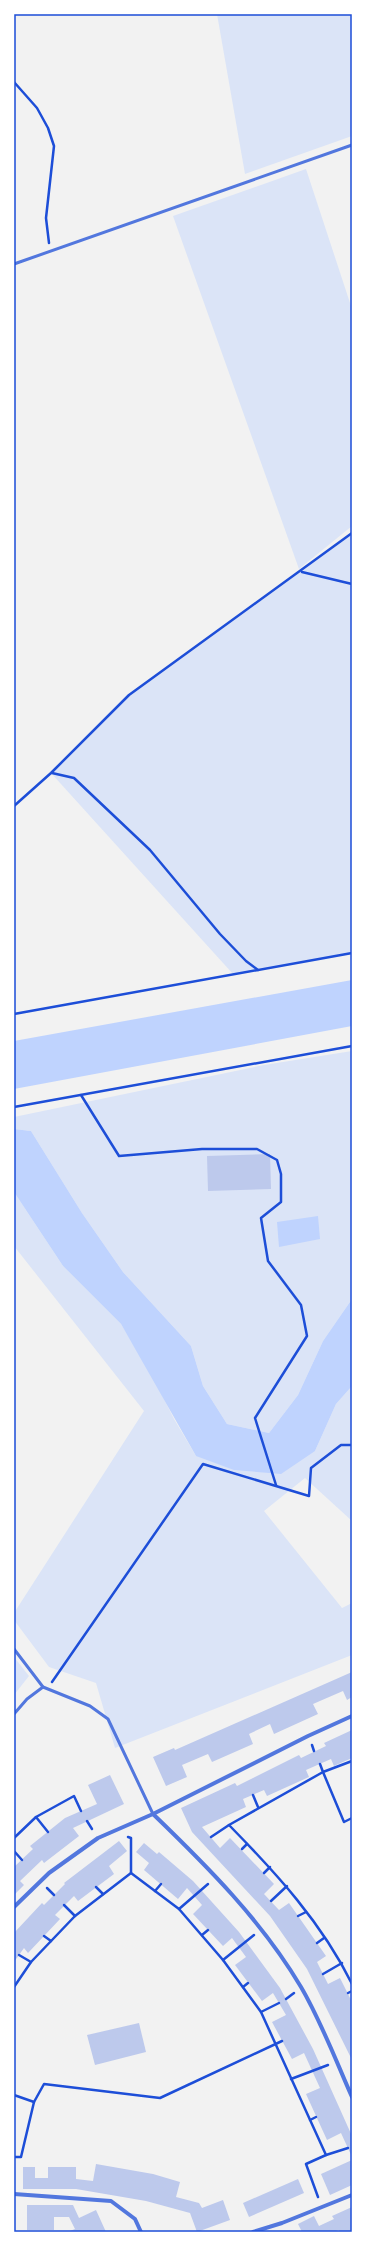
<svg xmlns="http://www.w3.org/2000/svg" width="366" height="2246" viewBox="0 0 366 2246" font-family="Inter,sans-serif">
<rect width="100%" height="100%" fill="#f2f2f2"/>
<g fill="#dbe4f7">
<path d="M217,14H352V136L245,174Z"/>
<path d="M306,169L352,309V526L299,569L173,216Z"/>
<path d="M352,533V953L233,974L51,773L129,695Z"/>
<path d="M352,1051V1299L323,1341L298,1395L269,1433L227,1424L203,1386L191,1346L123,1272L82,1213L31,1131L14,1129V1117L264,1065Z"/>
<path d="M14,1192L63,1266L121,1324L155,1381L174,1419L196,1456L315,1451L336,1404L352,1386V1521L305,1478L264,1511L342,1608L352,1603V1655L115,1748L96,1683L49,1667L14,1620V1613L144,1411L14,1246Z"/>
<path d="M14,1657L29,1676L14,1695Z"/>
</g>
<g fill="#bfd3fe">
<path d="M352,980V1026L14,1089V1041Z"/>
<path d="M14,1129L31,1131L82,1213L123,1272L191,1346L203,1386L227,1424L269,1433L298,1395L323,1341L352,1299V1386L336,1404L315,1451L281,1474L234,1470L196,1456L121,1324L63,1266L14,1192Z"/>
<path d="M318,1216L320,1239L279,1247L277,1222Z"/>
</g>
<g fill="#bdc9ec">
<path d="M270,1154L271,1189L208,1191L207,1156Z"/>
<path d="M352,1672V1697L347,1700L343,1691L313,1704L318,1714L274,1734L270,1724L249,1734L253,1744L212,1762L208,1754L182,1765L187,1777L166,1786L153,1757L174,1748L175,1750Z"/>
<path d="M352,1730V1758L334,1766L331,1759L306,1770L309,1777L267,1796L264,1790L243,1799L246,1807L202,1827L220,1848L230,1838L274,1884L264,1894L279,1910L289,1903L326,1956L317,1962L328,1984L340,1978L352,2002V2060L307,1969L270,1916L192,1832L181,1808L235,1783L237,1786L299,1755L301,1758L326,1746L324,1743Z"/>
<path d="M110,1775L124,1804L73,1828L79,1836L44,1863L42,1860L20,1881L24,1885L14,1895V1867L33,1849L30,1846L65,1818L97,1804L88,1785Z"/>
<path d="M119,1841L127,1851L109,1866L114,1874L78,1901L74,1896L55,1915L60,1919L28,1953L24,1948L14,1962V1933L42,1903L44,1905L65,1884L64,1883Z"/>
<path d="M144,1843L157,1854L159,1852L193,1881L239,1932L280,1988L313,2049L352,2136V2157L341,2133L327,2140L306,2094L320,2088L304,2053L292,2059L272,2022L286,2015L273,1993L262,2001L235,1965L246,1957L232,1938L223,1946L193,1914L202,1905L187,1888L178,1899L144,1870L149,1863L136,1852Z"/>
<path d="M139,2023L146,2052L95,2065L87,2035Z"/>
<path d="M352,2160V2185L330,2195L321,2174Z"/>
<path d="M96,2164L153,2174L180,2182L176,2197L199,2203L202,2208L223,2200L230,2220L197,2232L190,2213L146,2201L76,2189H23V2167H35V2178H48V2167H76V2179L93,2181Z"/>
<path d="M298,2179L304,2193L249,2217L243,2203Z"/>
<path d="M27,2205H73L79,2218L96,2210L106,2232H67L75,2229L69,2217H54V2230H27Z"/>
<path d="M352,2207V2232H340L339,2230L333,2232H302L298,2224L314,2216L319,2226L334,2219L332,2216Z"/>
</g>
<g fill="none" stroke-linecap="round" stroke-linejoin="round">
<g stroke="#1d4ed8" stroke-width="2.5">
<path d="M14,82L37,108L48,128L54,146L46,218L49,243"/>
<path d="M302,572L352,584"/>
<path d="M52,773L74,778L150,850L220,934L246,961L258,970"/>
<path d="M14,806L51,773L129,695L352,533"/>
<path d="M14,1014L352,953"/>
<path d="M81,1095L119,1156L202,1149H257L277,1160L281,1174V1202L261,1218L268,1261L301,1305L307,1336L255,1418L276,1485"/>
<path d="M14,1107L352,1046"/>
<path d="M52,1682L203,1464L309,1496L311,1468L341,1445H352"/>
<path d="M312,1745L314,1751"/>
<path d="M352,1761L323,1772L344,1822L352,1818"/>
<path d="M320,1764L323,1772L229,1825C276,1873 322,1923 352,1984"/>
<path d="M253,1795L258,1807"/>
<path d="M36,1817L48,1832"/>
<path d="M87,1821L92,1829"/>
<path d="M211,1837L229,1825"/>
<path d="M14,1838L36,1817L74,1796L81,1811"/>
<path d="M242,1849L247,1844"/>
<path d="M14,1851L22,1860"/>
<path d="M131,1873L179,1909L223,1960L261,2012L326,2155L306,2164L318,2197"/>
<path d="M264,1873L270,1867"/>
<path d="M96,1887L103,1894"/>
<path d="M47,1888L54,1895"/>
<path d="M155,1891L161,1884"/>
<path d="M271,1901L287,1886"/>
<path d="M64,1905L75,1916"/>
<path d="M179,1909L208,1884"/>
<path d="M298,1916L306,1912"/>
<path d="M202,1935L208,1930"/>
<path d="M44,1936L51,1941"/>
<path d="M317,1943L324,1938"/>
<path d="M19,1955L31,1962"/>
<path d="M223,1960L254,1935"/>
<path d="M323,1974L342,1963"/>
<path d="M14,1987L31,1962L75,1916L131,1873V1838L128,1837"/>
<path d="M243,1987L248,1983"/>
<path d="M348,1993L352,1991"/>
<path d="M286,1999L294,1993"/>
<path d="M261,2012L279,2003"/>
<path d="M291,2079L328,2065"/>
<path d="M14,2095L34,2102"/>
<path d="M310,2120L316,2117"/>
<path d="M326,2155L348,2148"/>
<path d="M14,2157H21L34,2102L44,2084L160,2098L282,2041"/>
</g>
<g stroke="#5277de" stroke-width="3">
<path d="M14,264L352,145"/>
<path d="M14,1649L43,1687L90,1706L108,1719L153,1814"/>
<path d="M14,1714L27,1699L43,1687"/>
</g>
<g stroke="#5277de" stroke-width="4">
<path d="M153,1814C207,1866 262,1921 301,1987C321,2021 336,2061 352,2097"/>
<path d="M14,1907L49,1873L98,1838L153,1814L308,1736L352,1716"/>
<path d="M14,2194L111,2201L135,2219L141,2232"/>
<path d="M253,2232L282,2223L352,2195"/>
</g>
</g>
<rect width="366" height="2246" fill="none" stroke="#ffffff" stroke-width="30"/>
<rect x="15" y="15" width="336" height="2216" fill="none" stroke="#1d4ed8" stroke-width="1.5"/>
</svg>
